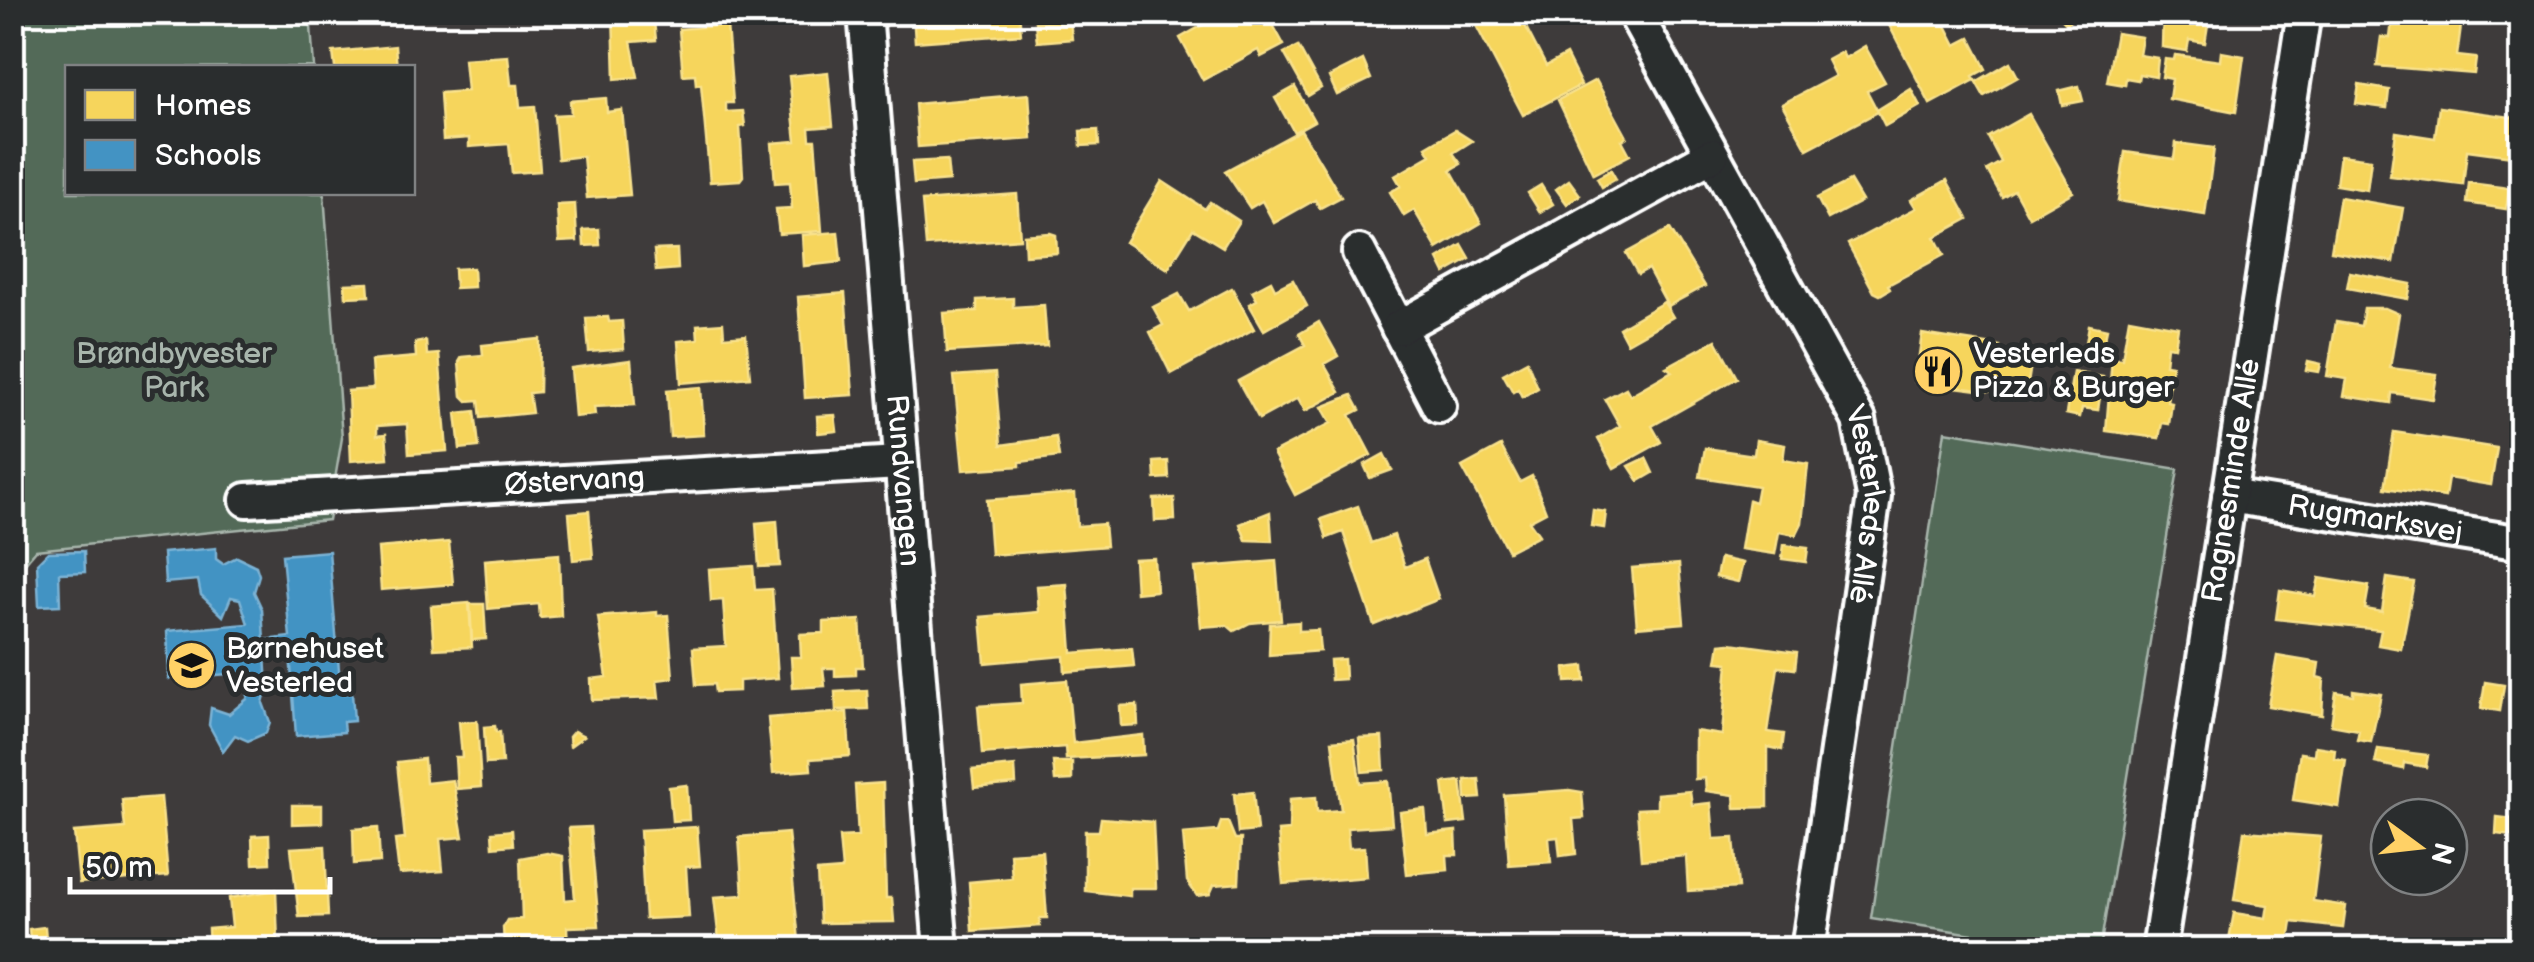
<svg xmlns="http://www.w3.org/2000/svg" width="2534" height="962" viewBox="0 0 2534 962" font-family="'Balsamiq Sans',sans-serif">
<rect width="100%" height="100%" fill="#3e3b3b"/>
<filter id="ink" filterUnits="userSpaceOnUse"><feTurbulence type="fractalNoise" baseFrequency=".01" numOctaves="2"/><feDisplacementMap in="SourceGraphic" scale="20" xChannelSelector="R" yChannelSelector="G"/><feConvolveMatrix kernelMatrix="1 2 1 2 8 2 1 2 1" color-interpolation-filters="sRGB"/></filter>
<g filter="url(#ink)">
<g fill="#526b58" stroke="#a8b5ac" stroke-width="2.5">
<path d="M13,13H310L314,67L68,68V192L324,193L342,438L328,520L36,550L13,577Z"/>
<path d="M1945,431L2178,469L2100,949H2068L1871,918Z"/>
</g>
<g fill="#f6d55c" stroke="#f9e28d" stroke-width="2.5">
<path d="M613,12H653L656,40L631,42L638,77L615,79Z"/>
<path d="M913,12H1019L1021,34L915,42Z"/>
<path d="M1226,12H1266L1284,45L1261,57L1258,50L1203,80L1180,38Z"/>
<path d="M1469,12H1518L1546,66L1566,55L1581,85L1523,115Z"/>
<path d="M1912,12H1939L1956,45L1970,38L1986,69L1973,76L1975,80L1930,104L1889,25Z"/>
<path d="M2056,12H2077L2078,13L2067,24Z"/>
<path d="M2163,12H2210L2205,43L2189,40L2187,51L2162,47Z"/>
<path d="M2393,12L2462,18L2457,56L2476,58L2474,74L2377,66L2381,37L2390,38Z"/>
<path d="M2482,12H2504L2502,24L2481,19Z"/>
<path d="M1070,20L1072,39L1037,42L1035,22Z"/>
<path d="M727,25L733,103H726V112L743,111L745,126L740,127L743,176L740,180L710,182L701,84L696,85L695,74L683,75L679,29Z"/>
<path d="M2116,33L2142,37L2139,55L2158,58L2156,77L2139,74L2138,80L2126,78L2125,85L2107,82Z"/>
<path d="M395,46L397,68H335L333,52Z"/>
<path d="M1298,46L1321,88L1308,96L1284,53Z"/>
<path d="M1865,46L1885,82L1867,91L1877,110L1911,89L1920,106L1885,126L1878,112L1807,149L1782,104L1835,76L1827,60L1842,52L1845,58Z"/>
<path d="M2221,52L2244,56L2236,112L2169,99L2172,79L2162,77L2165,59L2174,60L2175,55L2220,61Z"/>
<path d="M508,56L511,85H518L520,107L535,106L540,171L512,173L509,144L469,147V138L443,140L440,93L467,91L464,59Z"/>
<path d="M1363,60L1371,79L1337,95L1329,77Z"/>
<path d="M2010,62L2018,77L1984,96L1976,82Z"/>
<path d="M828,72L833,126L809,128L810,140H815L822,231L779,234L776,209L792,208L790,182L775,183L772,143L796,141L789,76Z"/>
<path d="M1596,80L1627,137L1622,140L1630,155L1593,174L1558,100Z"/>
<path d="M2359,85L2389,90L2387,108L2356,104Z"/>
<path d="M2079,86L2083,101L2062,105L2059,91Z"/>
<path d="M1295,87L1314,121L1294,132L1275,98Z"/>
<path d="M1029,94L1032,139L918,147L915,104Z"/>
<path d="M606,98L607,112L622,110L630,195L587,198L583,156L558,159L554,115L571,114L570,101Z"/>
<path d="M2439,107L2518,118L2513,156L2467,150L2463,185L2390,176L2396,132L2435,138Z"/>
<path d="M2029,114L2073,192L2029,217L2014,190L2002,197L1987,170L2001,162L1988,137Z"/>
<path d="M1098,130L1099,145L1081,146L1080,131Z"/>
<path d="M1301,130L1341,197L1320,208L1315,200L1274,223L1262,201L1250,208L1225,171Z"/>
<path d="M1455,130L1472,141L1453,153L1461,164L1451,170L1481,223L1437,249L1414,210L1404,216L1390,192L1401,186L1395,176L1431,155L1426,147Z"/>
<path d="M2176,143L2214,148L2205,215L2118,201L2125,152L2174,159Z"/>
<path d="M2340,155L2371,159L2367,190L2336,185Z"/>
<path d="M947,160L949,181L914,184L912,162Z"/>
<path d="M1611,170L1616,179L1602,187L1597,178Z"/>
<path d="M1569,180L1580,195L1567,204L1556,189Z"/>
<path d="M1947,180L1968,219L1935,237L1944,255L1888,285L1890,289L1880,295L1874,292L1848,244L1916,208L1911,200Z"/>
<path d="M1162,181L1205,209L1210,202L1239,221L1223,247L1193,229L1168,269L1125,242Z"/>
<path d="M1850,181L1862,201L1828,219L1817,198Z"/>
<path d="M2469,183L2509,188L2506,209L2467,203Z"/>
<path d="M1541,185L1553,204L1540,212L1528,193Z"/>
<path d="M1017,194L1020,239L926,246L922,201Z"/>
<path d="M2340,197L2403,208L2394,262L2331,251Z"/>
<path d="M575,204L577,241L559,242L557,205Z"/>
<path d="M599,229L600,245L584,246L583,230Z"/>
<path d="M1670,229L1705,286L1668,306L1648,269L1638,274L1626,253Z"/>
<path d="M838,232L841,262L804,266L802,235Z"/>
<path d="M1050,233L1056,235L1057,253L1025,255L1024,235Z"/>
<path d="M1462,245L1470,259L1445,273L1438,259Z"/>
<path d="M677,249L678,269L656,271L654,250Z"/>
<path d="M473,268L474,287L455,288L454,269Z"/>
<path d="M2350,272L2411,284L2408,299L2347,288Z"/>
<path d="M1293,280L1307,306L1264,330L1249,304L1257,300L1252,291L1271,281L1275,289Z"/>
<path d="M368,283L369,296L346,297L345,284Z"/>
<path d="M1232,288L1254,329L1171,374L1150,332L1163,325L1153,307L1179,294L1189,311Z"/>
<path d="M845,293L853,395L805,398L798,297Z"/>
<path d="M1013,298V307L1044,305L1047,346L947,352L944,313L977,311V300Z"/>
<path d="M1664,302L1673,317L1627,343L1619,328Z"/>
<path d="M2364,308H2385L2399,314L2390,368L2437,374L2433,399L2392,393L2391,403L2344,396L2347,379L2327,376L2336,322L2361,326Z"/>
<path d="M608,317L609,322L622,321L624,349L589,352L586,318Z"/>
<path d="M2129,318L2178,327L2175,347L2167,346L2165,364L2172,365L2167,402L2172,403L2169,424L2162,423L2159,438L2106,431L2112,358L2122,359Z"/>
<path d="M1319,322L1338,356L1324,364L1340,392L1305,411L1298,398L1259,419L1238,381L1305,345L1299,334Z"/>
<path d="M723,323L724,337L746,335L750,377L681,383L678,341L698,339L697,325Z"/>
<path d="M2089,325L2107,329L2102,352L2085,349Z"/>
<path d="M1922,334L2000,346L1999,352L2032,358L2026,396L1915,382Z"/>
<path d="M540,339L539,392L529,393L532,413L481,418L479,400L467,401L462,396L459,362L462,357L483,355L482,345Z"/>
<path d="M1716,340L1737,378L1652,426L1661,442L1614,468L1598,439L1620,426L1605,399L1626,388L1630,395L1672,371L1666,367Z"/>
<path d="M426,341L427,355L439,354L447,451L409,454L407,424L377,426V435L386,434L388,458L351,461L348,391L373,389L371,361L416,357L415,343Z"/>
<path d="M631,360L635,405L594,407L595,415L575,417L571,368Z"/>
<path d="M1527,361L1538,388L1522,397L1518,389L1513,392L1503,374Z"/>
<path d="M2308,361L2321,364L2319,372L2306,370Z"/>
<path d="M2073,372L2103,377L2098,410L2082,408L2080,417L2066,414Z"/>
<path d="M995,373L1001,445L1056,437L1059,457L1020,462V466L963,470L954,376Z"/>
<path d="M701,387L704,435L670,437L667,390Z"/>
<path d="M1352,395L1360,410L1350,415L1371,455L1295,495L1273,453L1331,423L1322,407Z"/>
<path d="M475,411L479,447L460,449L456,413Z"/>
<path d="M835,415L837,431L818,433L817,416Z"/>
<path d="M2394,432L2497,448L2491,485L2448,478L2445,497L2385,488Z"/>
<path d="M1756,440L1785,445L1783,460L1808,464L1802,523L1796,535L1779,532L1775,554L1741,549L1749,500L1755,502L1758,486L1700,477L1705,448L1754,455Z"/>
<path d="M1501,446L1520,482L1532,476L1546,512L1529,521L1539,535L1508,551L1462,467Z"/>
<path d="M1384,454L1392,470L1370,478L1364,465Z"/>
<path d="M1646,458L1653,473L1639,481L1629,466Z"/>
<path d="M1168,461L1169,478L1155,479L1154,462Z"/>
<path d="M1075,493L1077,526L1104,524L1106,546L991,555L987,500Z"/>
<path d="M1174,498L1175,520L1155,521L1154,499Z"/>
<path d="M1358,506L1371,543L1394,535L1405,567L1425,559L1439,599L1374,625L1343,532L1327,538L1321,519Z"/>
<path d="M1593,510L1606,512L1604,528L1591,526Z"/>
<path d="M589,511L593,558L573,560L569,513Z"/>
<path d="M1270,512L1272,541L1246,540L1240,524Z"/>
<path d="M777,521L780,566L759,567L756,523Z"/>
<path d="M449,542L453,584L381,590L378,548Z"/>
<path d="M1784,545L1808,548L1806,562L1782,559Z"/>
<path d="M559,554L561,616L540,618L539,604L488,609L485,560Z"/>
<path d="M1154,558L1156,591L1136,593L1134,559Z"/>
<path d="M1720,558L1743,563L1738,582L1716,577Z"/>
<path d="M1276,561L1281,620L1250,623L1234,631L1227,625L1201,627L1195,568Z"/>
<path d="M1679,564L1684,623L1637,627L1632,568Z"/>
<path d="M753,566L755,590L772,589L778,678L739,681V691L715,692L714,684L696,685L693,648L726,646L723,600L711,601L709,569Z"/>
<path d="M2319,578L2369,586L2365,609L2382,612L2387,578L2414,582L2401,649L2378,645L2381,630L2276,619L2280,590L2315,596Z"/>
<path d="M1067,584L1072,653L1132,648L1134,666L1065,672L1064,656L985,663L981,617L1039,612L1037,586Z"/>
<path d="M469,603L472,647L434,649L431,606Z"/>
<path d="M470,604H484L486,639L472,640Z"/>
<path d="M657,612V616L668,615L673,678L657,680L659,698L592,700L591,679L607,677L598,617Z"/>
<path d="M860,620L863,667H856V675L835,676V668H823L825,686L793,688L791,657H801L800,634L824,633V622Z"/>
<path d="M1299,622V631L1318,630L1320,651L1269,655L1270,624Z"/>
<path d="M1730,643L1797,652L1795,669L1778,667L1768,732L1784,734L1782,750L1768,747V807L1735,808L1734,795L1706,791L1705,778L1695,779V731L1722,735L1728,663L1717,662L1720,644Z"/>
<path d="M2277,656L2319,663L2317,677L2324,679L2322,715L2268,706Z"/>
<path d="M1344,659L1345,679L1331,680L1330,660Z"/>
<path d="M1584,666L1585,681L1566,682L1565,668Z"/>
<path d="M1067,680L1073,743L1143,735L1144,755L1066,759L1065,747L982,754L978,706L1022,703L1021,684Z"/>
<path d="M2485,682L2504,685L2500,711L2481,708Z"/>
<path d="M867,690L868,709L836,710L835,692Z"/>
<path d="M2353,690L2381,694L2371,742L2357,740L2359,730L2331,725L2336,692L2353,695Z"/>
<path d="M1137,705L1138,725L1121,726L1120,706Z"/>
<path d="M847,712L850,756L810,759L811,770L773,773L768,718Z"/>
<path d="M477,721L481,787L457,789L455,757H462L459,722Z"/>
<path d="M495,726L496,732H500L502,763L486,764L484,727Z"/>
<path d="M574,731L584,736L570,746L569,737Z"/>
<path d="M1382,737L1384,770L1362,772L1359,738Z"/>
<path d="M1354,739L1360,783L1388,781L1392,825L1347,828L1349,848L1365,847L1367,877L1283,884L1278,831L1289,830L1290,799L1316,797L1317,812L1341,810L1332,741Z"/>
<path d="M2315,746L2335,749L2334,758L2346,760L2339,807L2293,800L2300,753L2314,755Z"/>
<path d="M2378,749L2428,755L2426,767L2404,763L2403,769L2375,763Z"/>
<path d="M424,759L426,783L453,780L463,837L440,839L443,871L399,874L395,840L405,839L397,762Z"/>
<path d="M1053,762H1072V780L1055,781Z"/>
<path d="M1015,766L1016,784L974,788L972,770Z"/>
<path d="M1479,779L1481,798L1466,799L1465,780Z"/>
<path d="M1461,781L1466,822L1448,824L1443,783Z"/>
<path d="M883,783L886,898H892L894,922L820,923L817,872L842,870L839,837L858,836L855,785Z"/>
<path d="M687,785L689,820L672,821L669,787Z"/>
<path d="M1569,790L1582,792L1584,818L1573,819L1576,854L1560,856L1558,837L1549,838L1551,862L1509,865L1504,795Z"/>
<path d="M1690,791L1692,805L1711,803L1714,839L1734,838L1738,888L1688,891L1686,856L1641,860L1637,809L1657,808V794Z"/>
<path d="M1253,792L1257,831L1238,833L1234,794Z"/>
<path d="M161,797L168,876L79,883L74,832L125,828L122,800Z"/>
<path d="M292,805H322V823L292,824Z"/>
<path d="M1425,809L1427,834L1456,831L1457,855H1447L1448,870L1407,874L1400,812Z"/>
<path d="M2497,817L2514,819L2512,836L2496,834Z"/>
<path d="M1101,818L1153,822L1156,888H1130V896L1085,891V831H1099Z"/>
<path d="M1221,822H1228L1235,839H1241L1239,883L1214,885L1210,894L1197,896L1187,881L1183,834L1218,831Z"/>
<path d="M378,827L380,862L354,864L353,829Z"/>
<path d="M590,827L599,926L567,927L568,950H510V945H504L503,927L507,920L522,919L520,858L547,853L563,856L565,900L575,899L569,828Z"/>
<path d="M697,827L700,866L686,867L689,917L645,919L640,830Z"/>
<path d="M512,830L513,845L493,847L492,832Z"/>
<path d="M2244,831L2321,837L2313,901L2346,906L2343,928L2292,922L2289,941L2279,939L2277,950H2227L2234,913L2266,918L2268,905L2234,900Z"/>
<path d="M788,833L799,941L771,944V950H720L714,897L743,895L739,837Z"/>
<path d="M269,835L270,863L253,864L252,836Z"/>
<path d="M325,846L328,916L299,917L291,848Z"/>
<path d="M1042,851L1047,918H1040V926L972,931L969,882L1012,878L1010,853Z"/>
<path d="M276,890L278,944L256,946V950H209L208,929L232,927L229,898Z"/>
<path d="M45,927L47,950H31L29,929Z"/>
</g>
<g fill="#4393c3" stroke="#7bb3d5" stroke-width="2.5">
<path d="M216,548V559L223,564L237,557L256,566L259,575L254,592L262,609L264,640L290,637L282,555L329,551L341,694L352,693L354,721L343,722L344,732L296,736L290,653L265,654L267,687L263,703L270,722L266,733L248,741L235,735L223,751L209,725L211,708L229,714L247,699L253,672L169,679L167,631L248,624L240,599L231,597L223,616L201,595L198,580L165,583L163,553Z"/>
<path d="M84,551L85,572L59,573L60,605L39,606L37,563L48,552Z"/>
</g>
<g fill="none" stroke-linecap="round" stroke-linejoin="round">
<defs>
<g id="street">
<path id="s1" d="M865,12L941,950"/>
<path id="s2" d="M1634,12L1859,420L1874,496L1808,950"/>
<path d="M1359,252L1439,406"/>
<path d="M1398,328L1712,155"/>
<path id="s3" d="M2229,496L2522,543"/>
<path id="s4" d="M247,500L900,463"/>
<path id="s5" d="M2159,950L2304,12"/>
</g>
</defs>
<use href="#street" stroke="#fff" stroke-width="40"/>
<use href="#street" stroke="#2a2d2e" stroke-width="32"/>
</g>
</g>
<defs>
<symbol id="restaurant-disc" viewBox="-11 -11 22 22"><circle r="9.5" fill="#ffd166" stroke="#2a2d2e"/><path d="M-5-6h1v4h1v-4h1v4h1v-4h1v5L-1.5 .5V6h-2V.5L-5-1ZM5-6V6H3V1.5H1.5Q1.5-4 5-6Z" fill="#111"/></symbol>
<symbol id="school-disc" viewBox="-11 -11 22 22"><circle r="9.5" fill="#ffd166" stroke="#2a2d2e"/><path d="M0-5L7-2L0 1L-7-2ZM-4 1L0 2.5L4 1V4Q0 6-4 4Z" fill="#111"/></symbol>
</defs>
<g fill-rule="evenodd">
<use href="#restaurant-disc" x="1910" y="344" width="55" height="55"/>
<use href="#school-disc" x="164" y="638" width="55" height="55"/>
</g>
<g text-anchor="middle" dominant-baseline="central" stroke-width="10" stroke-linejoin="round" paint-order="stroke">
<g font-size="30" fill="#a8b5ac" stroke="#2a2d2e">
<text x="174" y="354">Brøndbyvester<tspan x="174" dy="34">Park</tspan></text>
</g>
<g font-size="30" fill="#fff" stroke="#2a2d2e" text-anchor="start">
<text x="1973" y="354">Vesterleds<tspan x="1973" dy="34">Pizza &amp; Burger</tspan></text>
<text x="226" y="649">Børnehuset<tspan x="226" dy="34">Vesterled</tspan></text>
</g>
<g font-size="30" fill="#fff" stroke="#2a2d2e">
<text stroke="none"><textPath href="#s4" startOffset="328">Østervang</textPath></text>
<text stroke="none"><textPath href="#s1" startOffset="470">Rundvangen</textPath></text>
<text stroke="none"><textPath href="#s5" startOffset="475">Ragnesminde Allé</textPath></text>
<text stroke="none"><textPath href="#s2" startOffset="552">Vesterleds Allé</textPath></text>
<text stroke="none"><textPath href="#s3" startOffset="148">Rugmarksvej</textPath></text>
</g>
</g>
<rect width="2534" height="962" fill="none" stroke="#2a2d2e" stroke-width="50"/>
<rect x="25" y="25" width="2484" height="912" fill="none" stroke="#fff" stroke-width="4" filter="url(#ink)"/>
<rect x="65" y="65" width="350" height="130" fill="#2a2d2e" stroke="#7f8182" stroke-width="2.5"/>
<rect x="85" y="90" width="50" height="30" fill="#f6d55c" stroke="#7f8182" stroke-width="2.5"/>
<text x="155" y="115" font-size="30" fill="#ffffff">Homes</text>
<rect x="85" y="140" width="50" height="30" fill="#4393c3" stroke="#7f8182" stroke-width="2.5"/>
<text x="155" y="165" font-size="30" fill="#ffffff">Schools</text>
<g transform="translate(2419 847) rotate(105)"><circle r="48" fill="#2a2d2e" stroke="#7f8182" stroke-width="2.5"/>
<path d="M0-8L18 38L0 25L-18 38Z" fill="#ffd166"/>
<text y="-15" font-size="28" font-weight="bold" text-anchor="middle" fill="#ffffff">N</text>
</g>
<path d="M70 877v15h260v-15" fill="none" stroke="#ffffff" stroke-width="5"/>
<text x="85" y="877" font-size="30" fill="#ffffff" stroke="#2a2d2e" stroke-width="8" paint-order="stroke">50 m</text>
</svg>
